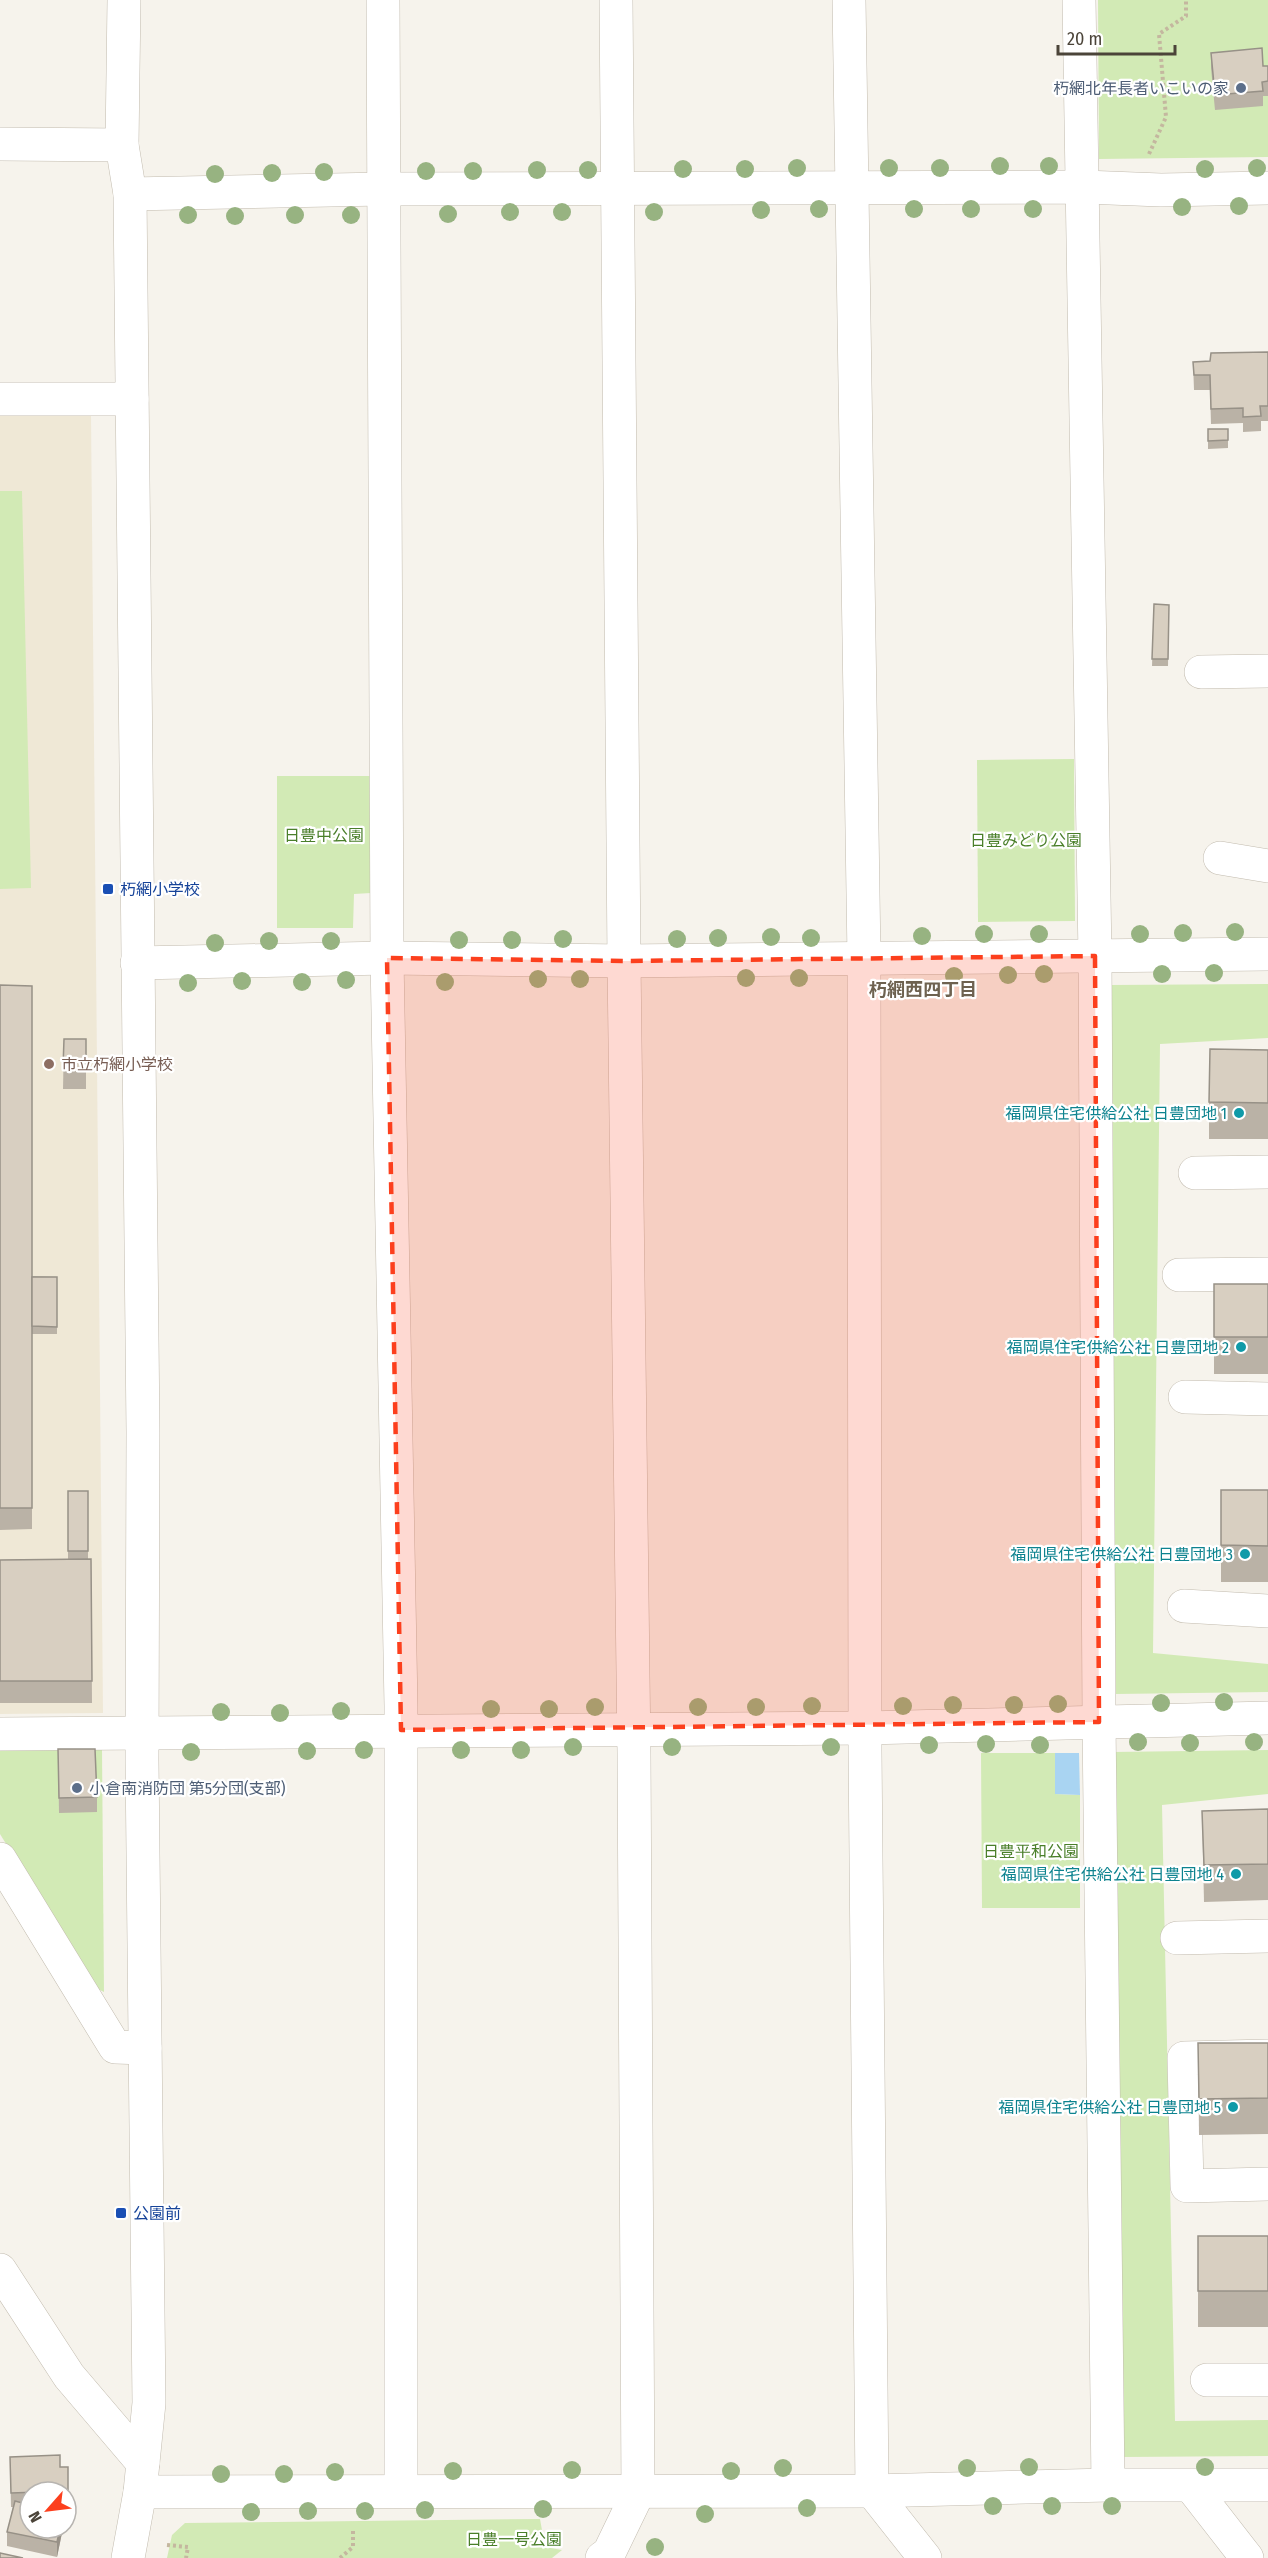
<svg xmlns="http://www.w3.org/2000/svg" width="1268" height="2558" viewBox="0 0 1268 2558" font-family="'Fira Sans Condensed','Noto Sans JP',sans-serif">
<rect width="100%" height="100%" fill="#f6f3ec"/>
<path fill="#efe8d6" d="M91,415L103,1713L0,1714V416Z"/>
<g fill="#d2eab5">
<path d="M1098,0H1268V157L1099,159Z"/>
<path d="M0,491H22L31,888L0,889Z"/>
<path d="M1074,759L1075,921L978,922L977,760Z"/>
<path d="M277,776H371V893L354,894L353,928H277Z"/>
<path d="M1268,984V1038L1160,1044L1153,1653L1268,1664V1692L1116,1694L1108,985Z"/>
<path d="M102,1749L104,1992L94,1987L0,1834V1750Z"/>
<path d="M1268,1750V1794L1162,1805L1175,2421L1268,2420V2456L1122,2457L1112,1752Z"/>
<path d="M981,1753H1055V1794L1080,1795V1908H982Z"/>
<path d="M540,2519L545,2547L562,2550L552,2558H167L172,2535L185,2523Z"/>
</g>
<path fill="#a9d4f2" d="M1055,1753H1079L1080,1795L1055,1794Z"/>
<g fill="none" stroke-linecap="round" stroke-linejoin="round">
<defs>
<g id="minor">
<path d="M124,0L122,145L130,194L143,1432L142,1761L149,2403L140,2492L128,2558"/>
<path d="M383,0L387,958L401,1706V2491"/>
<path d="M849,0L864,957L865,1751L872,2491L925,2558"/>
<path d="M1079,0L1095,956L1099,1722L1108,2485"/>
<path d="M0,144L122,145"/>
<path d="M130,194L383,189L1084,187L1161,190L1268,188"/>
<path d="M0,399H132"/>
<path d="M1201,672L1268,671"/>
<path d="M1220,858L1268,866"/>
<path d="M137,963L387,958L624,961L1268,954"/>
<path d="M1195,1173L1268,1172"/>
<path d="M1179,1275L1268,1274"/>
<path d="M1185,1397L1268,1399"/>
<path d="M1184,1606L1268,1611"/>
<path d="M0,1734L866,1728L1268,1718"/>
<path d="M0,1859L115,2047L145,2048"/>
<path d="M1177,1938L1268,1936"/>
<path d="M1268,2056L1184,2058L1187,2186L1268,2184"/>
<path d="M0,2270L69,2376L143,2463"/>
<path d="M1207,2380H1268"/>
<path d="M1191,2486L1247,2558"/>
<path d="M140,2492L872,2491L1108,2485H1268"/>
<path d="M602,2558L609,2553L638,2493L634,1753L624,961L616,0"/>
</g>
</defs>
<use href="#minor" stroke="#c2bbae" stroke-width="34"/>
<g stroke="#c4b79f" stroke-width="4" stroke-dasharray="3 3" stroke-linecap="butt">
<path d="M1149,154L1166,117L1159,34L1186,16V0"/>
<path d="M167,2545L188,2547L186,2558"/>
<path d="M340,2558L353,2547V2529"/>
</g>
<use href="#minor" stroke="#fff" stroke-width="33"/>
</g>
<g fill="#97b381">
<circle cx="1000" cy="166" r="9"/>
<circle cx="1049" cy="166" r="9"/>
<circle cx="797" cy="168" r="9"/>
<circle cx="889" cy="168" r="9"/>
<circle cx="940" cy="168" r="9"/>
<circle cx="1257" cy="168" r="9"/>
<circle cx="683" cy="169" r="9"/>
<circle cx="745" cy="169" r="9"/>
<circle cx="1205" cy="169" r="9"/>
<circle cx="537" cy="170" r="9"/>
<circle cx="588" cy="170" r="9"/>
<circle cx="426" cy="171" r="9"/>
<circle cx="473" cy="171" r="9"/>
<circle cx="324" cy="172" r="9"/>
<circle cx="272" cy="173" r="9"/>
<circle cx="215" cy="174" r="9"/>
<circle cx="1239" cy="206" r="9"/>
<circle cx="1182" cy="207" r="9"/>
<circle cx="819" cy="209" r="9"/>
<circle cx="914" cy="209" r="9"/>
<circle cx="971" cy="209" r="9"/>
<circle cx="1033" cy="209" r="9"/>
<circle cx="761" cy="210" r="9"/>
<circle cx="510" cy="212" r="9"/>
<circle cx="562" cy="212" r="9"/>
<circle cx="654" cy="212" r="9"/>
<circle cx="448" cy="214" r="9"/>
<circle cx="188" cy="215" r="9"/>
<circle cx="295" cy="215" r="9"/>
<circle cx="351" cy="215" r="9"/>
<circle cx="235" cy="216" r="9"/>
<circle cx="1235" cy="932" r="9"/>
<circle cx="1183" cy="933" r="9"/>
<circle cx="984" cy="934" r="9"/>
<circle cx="1039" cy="934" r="9"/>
<circle cx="1140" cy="934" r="9"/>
<circle cx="922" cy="936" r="9"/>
<circle cx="771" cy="937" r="9"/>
<circle cx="718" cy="938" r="9"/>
<circle cx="811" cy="938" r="9"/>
<circle cx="563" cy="939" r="9"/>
<circle cx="677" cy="939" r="9"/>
<circle cx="459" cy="940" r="9"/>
<circle cx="512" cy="940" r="9"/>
<circle cx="269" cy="941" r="9"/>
<circle cx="331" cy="941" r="9"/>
<circle cx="215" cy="943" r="9"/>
<circle cx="1214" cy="973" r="9"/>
<circle cx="1044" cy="974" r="9"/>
<circle cx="1162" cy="974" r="9"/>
<circle cx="1008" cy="975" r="9"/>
<circle cx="954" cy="976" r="9"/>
<circle cx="746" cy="978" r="9"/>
<circle cx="799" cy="978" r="9"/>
<circle cx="538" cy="979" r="9"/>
<circle cx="580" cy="979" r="9"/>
<circle cx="346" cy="980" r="9"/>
<circle cx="242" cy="981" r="9"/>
<circle cx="302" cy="982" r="9"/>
<circle cx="445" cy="982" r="9"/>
<circle cx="188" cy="983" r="9"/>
<circle cx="1224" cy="1702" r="9"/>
<circle cx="1161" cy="1703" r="9"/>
<circle cx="1058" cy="1704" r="9"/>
<circle cx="953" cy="1705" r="9"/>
<circle cx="1014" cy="1705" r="9"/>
<circle cx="812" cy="1706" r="9"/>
<circle cx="903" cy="1706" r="9"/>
<circle cx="595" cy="1707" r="9"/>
<circle cx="698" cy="1707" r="9"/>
<circle cx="756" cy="1707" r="9"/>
<circle cx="491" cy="1709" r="9"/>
<circle cx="549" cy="1709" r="9"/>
<circle cx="341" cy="1711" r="9"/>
<circle cx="221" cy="1712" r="9"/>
<circle cx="280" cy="1713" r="9"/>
<circle cx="1138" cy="1742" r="9"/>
<circle cx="1254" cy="1742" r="9"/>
<circle cx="1190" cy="1743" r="9"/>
<circle cx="986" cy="1744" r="9"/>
<circle cx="929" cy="1745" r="9"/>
<circle cx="1040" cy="1745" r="9"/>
<circle cx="573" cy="1747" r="9"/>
<circle cx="672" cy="1747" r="9"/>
<circle cx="831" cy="1747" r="9"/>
<circle cx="364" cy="1750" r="9"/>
<circle cx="461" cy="1750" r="9"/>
<circle cx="521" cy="1750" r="9"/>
<circle cx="307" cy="1751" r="9"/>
<circle cx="191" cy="1752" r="9"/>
<circle cx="1029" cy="2467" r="9"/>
<circle cx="1205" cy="2467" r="9"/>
<circle cx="783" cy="2468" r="9"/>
<circle cx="967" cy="2468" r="9"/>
<circle cx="572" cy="2470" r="9"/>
<circle cx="453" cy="2471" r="9"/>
<circle cx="731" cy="2471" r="9"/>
<circle cx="335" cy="2472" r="9"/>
<circle cx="221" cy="2474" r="9"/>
<circle cx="284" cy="2474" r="9"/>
<circle cx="993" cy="2506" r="9"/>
<circle cx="1052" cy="2506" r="9"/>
<circle cx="1112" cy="2506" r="9"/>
<circle cx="807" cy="2508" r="9"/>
<circle cx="543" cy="2509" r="9"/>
<circle cx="425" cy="2510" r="9"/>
<circle cx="308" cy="2511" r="9"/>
<circle cx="365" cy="2511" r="9"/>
<circle cx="251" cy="2512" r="9"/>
<circle cx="705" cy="2514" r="9"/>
<circle cx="655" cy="2547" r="9"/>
</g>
<g fill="#bab2a6">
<path d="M1211,53L1263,66H1268V96H1263V106L1215,110L1211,68Z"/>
<path d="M1268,352V421H1261V431L1243,432V423L1211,424L1210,390H1194L1193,362L1210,361Z"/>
<path d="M1208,429H1228V448L1208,449Z"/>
<path d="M1154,604L1169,605L1168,666H1152Z"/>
<path d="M0,985L32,1276L57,1277V1334H32V1529L0,1530Z"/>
<path d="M64,1039H86V1089H63Z"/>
<path d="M1268,1050V1139H1209V1102Z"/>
<rect x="1214" y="1284" width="54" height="90"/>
<rect x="1221" y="1490" width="47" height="92"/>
<path d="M68,1491H88V1559H91L92,1703H0V1560L68,1559Z"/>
<path d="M58,1749L97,1797V1812L59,1813Z"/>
<path d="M1268,1809V1900L1204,1902L1202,1811Z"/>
<path d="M1198,2043H1268V2134L1199,2135Z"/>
<rect x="1198" y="2236" width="70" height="91"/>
<path d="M10,2457L60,2467H68V2506H66V2492H30V2528H63L57,2557L7,2546V2532L13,2507H11Z"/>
</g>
<path fill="#979187" d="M60,2528H63L57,2557V2542Z"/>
<g fill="#d8cfc1" stroke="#979187" stroke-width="1.5">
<path d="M1262,48L1263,66H1268V81L1262,82L1263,91L1215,95L1211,53Z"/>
<path d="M1268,352V406H1260L1261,416L1243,417V408L1211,409L1210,375H1194L1193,362L1210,361L1211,353Z"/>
<path d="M1208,429H1228V440L1208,441Z"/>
<path d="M1154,604L1169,605L1168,659H1152Z"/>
<path d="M0,985L32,986V1508H0Z"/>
<path d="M64,1039H86V1068H63Z"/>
<path d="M1210,1049L1268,1050V1103L1209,1102Z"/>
<path d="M32,1277H57V1327L32,1326Z"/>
<rect x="1214" y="1284" width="54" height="53"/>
<path d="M1221,1490H1268V1546L1221,1545Z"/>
<rect x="68" y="1491" width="20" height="60"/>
<path d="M91,1559L92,1681H0V1560Z"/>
<path d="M58,1749H95L97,1797L59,1798Z"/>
<path d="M1268,1809V1864L1204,1865L1202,1811Z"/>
<path d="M1198,2043H1268V2098L1199,2099Z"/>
<rect x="1198" y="2236" width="70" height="55"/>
<path d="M60,2455V2467H68V2491L11,2493L10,2457Z"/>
<path d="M15,2501L30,2505V2528H60L57,2542L7,2532Z"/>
<path d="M0,2553L23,2558H0Z"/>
</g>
<path fill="#fc3f1d" fill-opacity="0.2" stroke="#fc3f1d" stroke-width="4.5" stroke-dasharray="12 8" stroke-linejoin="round" d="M1095,956L1099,1722L401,1730L387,958L624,961Z"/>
<g fill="#5c6f8a" stroke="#fff" stroke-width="2">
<circle cx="1241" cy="88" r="6"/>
<circle cx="77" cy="1788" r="6"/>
</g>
<g fill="#1a4fb4" stroke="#fff" stroke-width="2">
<rect x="102" y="883" width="12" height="12" rx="3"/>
<rect x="115" y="2207" width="12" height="12" rx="3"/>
</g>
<circle fill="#8d6e63" stroke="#fff" stroke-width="2" cx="49" cy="1064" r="6"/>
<g fill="#0f9aa8" stroke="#fff" stroke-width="2">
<circle cx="1239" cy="1113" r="6"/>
<circle cx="1241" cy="1347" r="6"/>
<circle cx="1245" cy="1554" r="6"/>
<circle cx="1236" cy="1874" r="6"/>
<circle cx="1233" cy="2107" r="6"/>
</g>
<g text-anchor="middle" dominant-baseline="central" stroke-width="4.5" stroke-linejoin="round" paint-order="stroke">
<g font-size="16" fill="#4e5e75" stroke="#fff" text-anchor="end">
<text x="1229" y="88">朽網北年長者いこいの家</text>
<text x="89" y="1788" text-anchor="start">小倉南消防団 第5分団(支部)</text>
</g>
<g font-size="16" fill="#4a7f2a" stroke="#fff">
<text x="324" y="835">日豊中公園</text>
<text x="1026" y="840">日豊みどり公園</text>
<text x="1031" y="1851">日豊平和公園</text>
<text x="514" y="2539">日豊一号公園</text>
</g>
<g font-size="16" fill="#164399" stroke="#fff" text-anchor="start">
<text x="120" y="889">朽網小学校</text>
<text x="133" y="2213">公園前</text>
</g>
<g font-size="16" fill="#785e54" stroke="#fff" text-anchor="start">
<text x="61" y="1064">市立朽網小学校</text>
</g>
<g font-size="16" fill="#0d838f" stroke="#fff" text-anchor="end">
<text x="1227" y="1113">福岡県住宅供給公社 日豊団地 1</text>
<text x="1229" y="1347">福岡県住宅供給公社 日豊団地 2</text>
<text x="1233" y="1554">福岡県住宅供給公社 日豊団地 3</text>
<text x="1224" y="1874">福岡県住宅供給公社 日豊団地 4</text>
<text x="1221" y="2107">福岡県住宅供給公社 日豊団地 5</text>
</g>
<g font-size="18" font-weight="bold" fill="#6e6250" stroke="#fff">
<text x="923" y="990">朽網西四丁目</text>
</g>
</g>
<g transform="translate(48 2510) rotate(242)"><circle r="28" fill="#ffffff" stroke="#b7b4b0" stroke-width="1.5"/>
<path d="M0-4.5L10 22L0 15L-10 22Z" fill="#fc3f1d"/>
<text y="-9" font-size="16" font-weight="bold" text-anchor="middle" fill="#4b4439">N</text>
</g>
<path d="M1058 45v9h117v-9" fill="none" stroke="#4b4439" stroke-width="3"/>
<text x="1067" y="45" font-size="18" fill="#4b4439" stroke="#ffffff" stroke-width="4.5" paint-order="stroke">20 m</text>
</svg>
